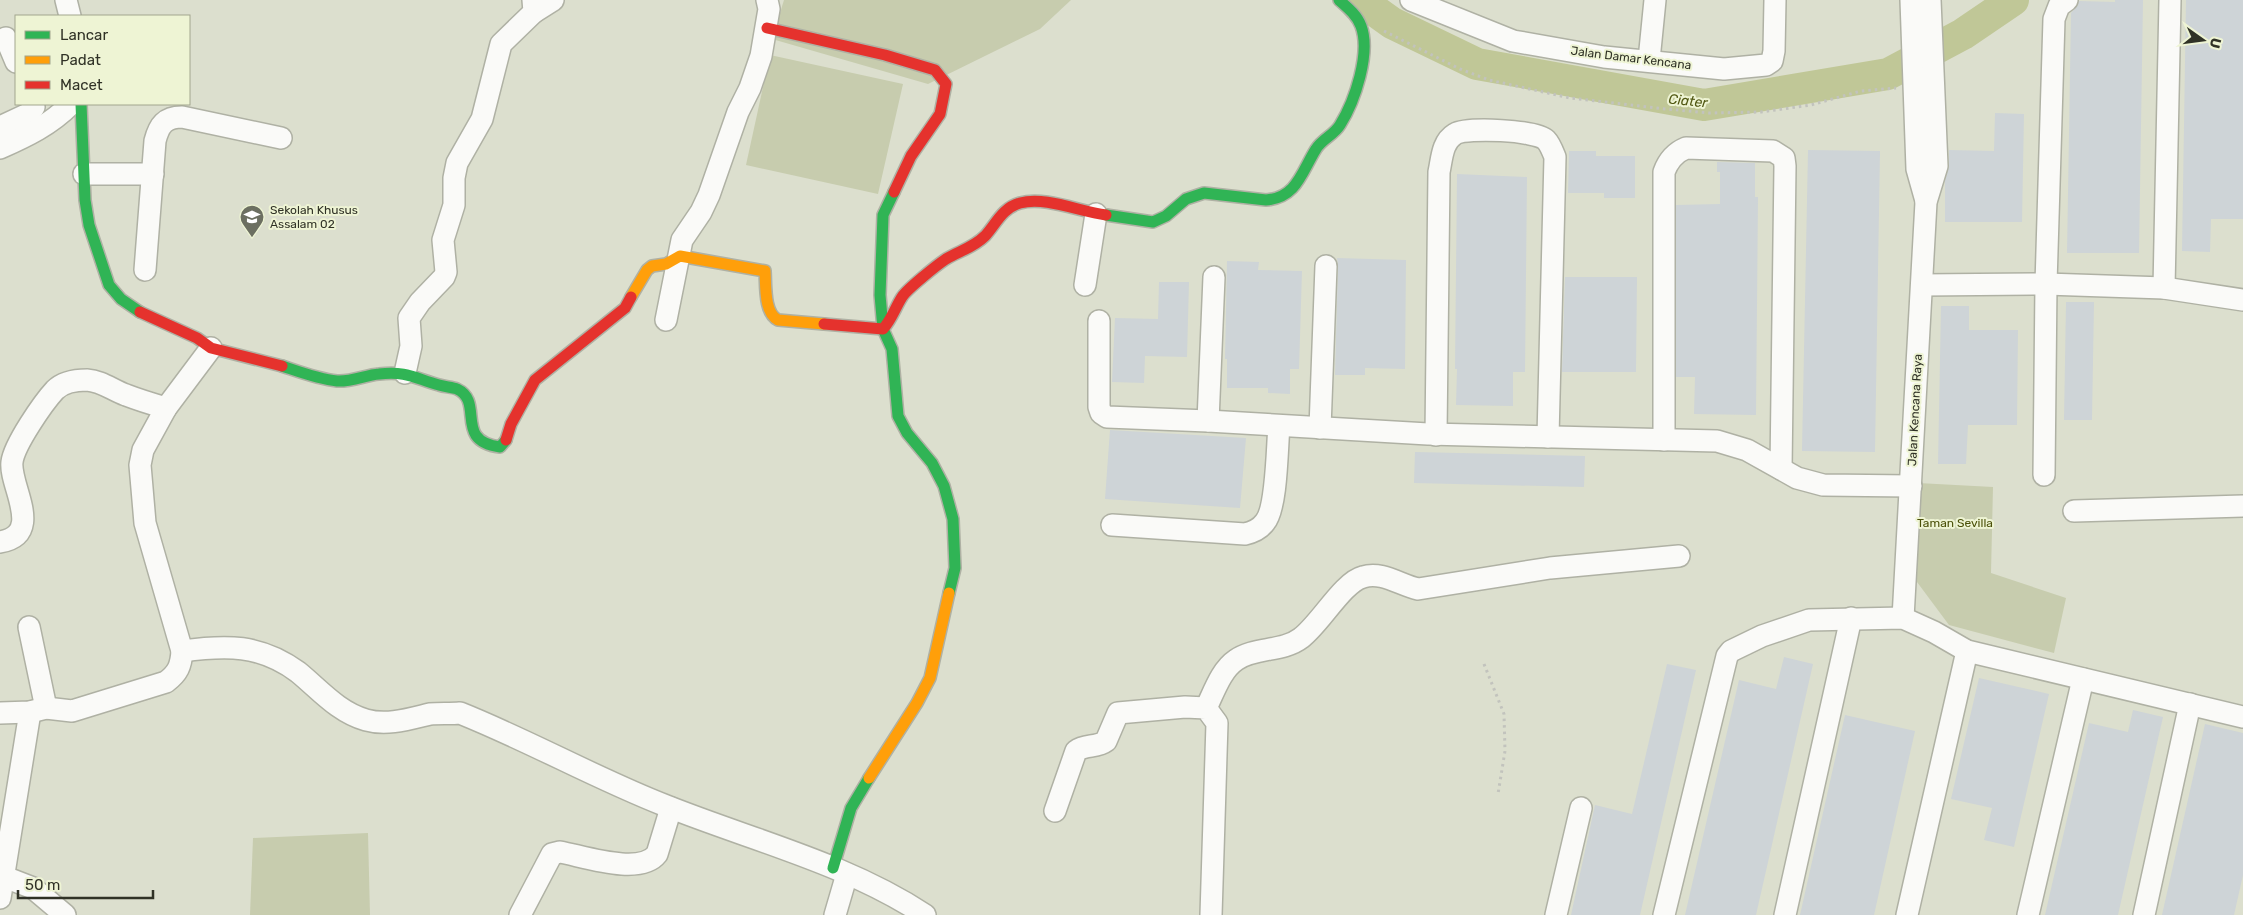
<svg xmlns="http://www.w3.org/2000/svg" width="2243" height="915" viewBox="0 0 2243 915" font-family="Rubik,sans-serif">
<rect width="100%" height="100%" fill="#dcdfce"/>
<g fill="#c7ccae">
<path d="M784,0H1071L1040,29L928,84L772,39Z"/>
<path d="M770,55L903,84L878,194L746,165Z"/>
<path d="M1918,483L1993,487L1991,573L2066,598L2054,653L1949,625L1917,582Z"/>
<path d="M368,833L370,915H250L253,838Z"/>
</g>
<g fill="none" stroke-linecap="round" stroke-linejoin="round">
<path stroke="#c0c797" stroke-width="32" d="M1360,0L1392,23L1477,64L1704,105L1888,74L1963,34L2013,0"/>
</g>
<g fill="#ced4d7">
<path d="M2115,0H2143L2139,253H2067L2071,13L2078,5L2079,1L2115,2Z"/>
<path d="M2186,0H2243V219H2211L2210,252L2182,251Z"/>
<path d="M1995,113L2024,114L2022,222H1945V181L1949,166V150L1994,151Z"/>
<path d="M1808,150L1880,151L1875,452L1802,451Z"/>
<path d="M1569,151H1596V156H1635V198H1604V193H1568Z"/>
<path d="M1717,162L1755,163V197H1758L1756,415L1694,414L1695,377H1676V205L1720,204V172H1717Z"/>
<path d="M1457,174L1527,177L1525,372H1513V406L1456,405L1457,369H1455Z"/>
<path d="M1337,258L1406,260L1405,369L1365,368V375H1335L1338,266Z"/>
<path d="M1227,261L1259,262L1258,270L1302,271L1299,369H1290V394L1268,393V388H1227V359H1225Z"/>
<path d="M1565,277H1637L1636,372H1562Z"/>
<path d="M1159,282H1189L1187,357L1145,356L1144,383L1112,382L1115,318L1158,319Z"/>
<path d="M2066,302H2094L2092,420H2064Z"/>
<path d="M1941,306H1969V330H2018L2017,425H1968L1966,464H1938Z"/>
<path d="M1110,430L1246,438L1240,508L1105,499Z"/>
<path d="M1415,452L1585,456L1584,487L1414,483Z"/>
<path d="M1784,657L1813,664L1756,915H1685L1739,680L1776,689Z"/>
<path d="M1667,664L1696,670L1640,915H1571L1595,805L1632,814Z"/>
<path d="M1979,678L2049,694L2014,847L1984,840L1992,808L1951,799Z"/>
<path d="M2133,710L2163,717L2118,915H2045L2089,723L2128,732Z"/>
<path d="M1845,715L1915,731L1878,897L1874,915H1800Z"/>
<path d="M2205,724L2243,733V875L2234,915H2162Z"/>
</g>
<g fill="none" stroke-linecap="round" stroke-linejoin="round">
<defs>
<g id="street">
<path d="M66,0L70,16"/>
<path d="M1411,0L1513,41L1604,57L1724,69L1766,65L1772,61L1774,51L1775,0"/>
<path d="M1911,0L1917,169L1926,201"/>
<path d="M534,12L553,0"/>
<path d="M6,38L16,62"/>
<path d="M1649,60L1655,0"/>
<path d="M0,127L30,113L34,107L33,104"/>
<path d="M0,148C27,136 50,125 71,104"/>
<path d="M84,174H153"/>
<path d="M145,270L155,141C159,125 165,117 182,117L281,138"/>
<path d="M1085,285L1096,214"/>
<path d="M1922,285L2046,284L2164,288L2243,300"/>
<path d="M2164,288L2170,0"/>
<path d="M666,320L682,240L701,212L709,195L738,112L750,88L761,56L769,9L767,0"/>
<path d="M1099,321V407L1101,413L1107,417L1208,421L1428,434L1717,441L1747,450L1797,478L1823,485L1911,486"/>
<path d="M405,373L411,346L409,318L420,302L444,277L446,272L443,240L454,205V178L457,163L482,119L501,44L534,12L533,0"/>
<path d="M1208,421L1214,277"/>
<path d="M1320,428L1326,266"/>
<path d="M1436,435L1439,172C1442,158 1442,142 1455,134C1467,127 1536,130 1546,140C1550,144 1553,152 1555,157L1548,437"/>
<path d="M1664,440V172C1668,161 1674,153 1686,148L1773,151L1784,158L1785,166L1781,469"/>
<path d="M2044,475L2046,284L2054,19L2059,6L2067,0"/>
<path d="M2074,511L2243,506"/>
<path d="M1112,525L1245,534C1254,532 1260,529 1265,522C1277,508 1277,447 1279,426"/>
<path d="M0,542C45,534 9,486 12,462C14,445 43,403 55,390C63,382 76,380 87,380C102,381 112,390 126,395C139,400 152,404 166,408"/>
<path d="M1903,618L1926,202L1937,166L1930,0"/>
<path d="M29,627L46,708"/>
<path d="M182,651C226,645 260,644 298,672C320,690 338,712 366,720C387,726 409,719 430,714C439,713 450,714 460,713C530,741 595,778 664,805C751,840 846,863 925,915"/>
<path d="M1206,708C1214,692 1221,670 1236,660C1254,647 1283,652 1301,638C1320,624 1343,582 1363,577C1382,571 1400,585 1418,589L1550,568L1679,556"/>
<path d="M0,713L30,712L46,708L72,711L166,682C178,673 181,666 182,651L145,523L140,465L143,450L166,408L211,348"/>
<path d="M1055,811L1076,751C1085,744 1097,748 1106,741L1118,713L1185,707L1206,708L1217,723L1211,915"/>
<path d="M2,876L33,888L65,915"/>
<path d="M0,898L30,712"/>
<path d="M520,915L552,854L560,852C583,856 640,876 657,854L671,808"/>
<path d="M835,915L847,874"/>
<path d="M1556,915L1581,808"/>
<path d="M1664,915L1727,656L1731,651L1762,636L1809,620L1903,618L1934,632L1967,651L2243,717"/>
<path d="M1785,915L1851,618"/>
<path d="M1907,915L1967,651"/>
<path d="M2028,915L2083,679"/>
<path d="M2144,915L2190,704"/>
</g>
<g id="fast">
<path d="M81,104L85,200L89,225L109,285L121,299L140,312"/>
<path d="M894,192L883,215L880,295L883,329L892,349L898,416L907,433L932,463L944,486L953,519L955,568L949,593"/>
<path d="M1106,215L1153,222L1166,216L1186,199L1204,193L1266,200C1297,198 1302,171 1316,149C1322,139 1334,135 1340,125C1355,101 1371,53 1361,26C1357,15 1347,7 1339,0"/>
<path d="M282,366C300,372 318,379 337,381C351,382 366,375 379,374C407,371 414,378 439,385C445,387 452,387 457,389C485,402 453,441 500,447L506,440"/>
<path d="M833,868L851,808L869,778"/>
</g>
<g id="slow">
<path d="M631,297L647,270L652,266L666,264L680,256L765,271C766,286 764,313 778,320L824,324"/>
<path d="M869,778L917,703L930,678L949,593"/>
</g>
<g id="jam">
<path d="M767,28L885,55L935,70L946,84L940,114L911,156L894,192"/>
<path d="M140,312L197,338L211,348L282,366"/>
<path d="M824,324L883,329C892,319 895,308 902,297C907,289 937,265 946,259C959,251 973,248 985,236C996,224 1002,208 1020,203C1046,196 1080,212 1106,215"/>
<path d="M506,440L511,424L535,380L625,308L631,297"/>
</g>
</defs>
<use href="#street" stroke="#afb1a4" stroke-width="24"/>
<use href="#fast" stroke="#afb1a4" stroke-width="14"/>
<use href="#slow" stroke="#afb1a4" stroke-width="14"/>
<use href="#jam" stroke="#afb1a4" stroke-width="14"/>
<g stroke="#c2c3bd" stroke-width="3" stroke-dasharray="2.5 4" stroke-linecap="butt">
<path d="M1384,31L1460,69L1489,80L1570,98L1656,108L1709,113L1761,112L1811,105L1861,91L1896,88"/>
<path d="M1484,664L1504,714L1505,751L1498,794"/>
</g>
<use href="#street" stroke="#fafaf8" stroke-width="21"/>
<use href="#fast" stroke="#30b455" stroke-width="11"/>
<use href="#slow" stroke="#ff9f0a" stroke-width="11"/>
<use href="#jam" stroke="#e5322d" stroke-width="11"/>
</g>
<defs>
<symbol id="school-pin" viewBox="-11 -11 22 30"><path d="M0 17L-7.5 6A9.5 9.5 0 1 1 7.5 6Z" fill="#6c6f61" stroke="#eef4d4"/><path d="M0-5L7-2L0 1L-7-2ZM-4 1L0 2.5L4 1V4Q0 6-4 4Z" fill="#fff"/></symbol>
</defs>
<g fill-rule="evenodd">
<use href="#school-pin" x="238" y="203" width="28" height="38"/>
</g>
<g text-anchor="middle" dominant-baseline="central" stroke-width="4" stroke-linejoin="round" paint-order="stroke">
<g font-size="12" fill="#303226" stroke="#eef4d4">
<text transform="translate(1631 58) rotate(7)">Jalan Damar Kencana</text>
<text transform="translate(1915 410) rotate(-87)">Jalan Kencana Raya</text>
</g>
<g font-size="12" fill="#303226" stroke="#eef4d4" text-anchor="start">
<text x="270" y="210">Sekolah Khusus<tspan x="270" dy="14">Assalam 02</tspan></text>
</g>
<g font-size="12" fill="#4a5008" stroke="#eef4d4">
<text x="1955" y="523">Taman Sevilla</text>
</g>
<g font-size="14" font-style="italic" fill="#505712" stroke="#eef4d4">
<text transform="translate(1688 101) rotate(6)">Ciater</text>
</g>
</g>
<rect x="15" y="15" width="175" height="90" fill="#eef4d4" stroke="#a2a68e"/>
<rect x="25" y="31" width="25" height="8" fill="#30b455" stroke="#a2a68e"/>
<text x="60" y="40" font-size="15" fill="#303226">Lancar</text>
<rect x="25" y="56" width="25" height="8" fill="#ff9f0a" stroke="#a2a68e"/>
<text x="60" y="65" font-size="15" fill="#303226">Padat</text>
<rect x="25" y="81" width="25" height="8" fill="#e5322d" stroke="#a2a68e"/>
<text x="60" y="90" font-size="15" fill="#303226">Macet</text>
<g transform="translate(2203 40) rotate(104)" stroke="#eef4d4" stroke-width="4" paint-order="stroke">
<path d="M0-4L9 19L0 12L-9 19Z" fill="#303226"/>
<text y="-8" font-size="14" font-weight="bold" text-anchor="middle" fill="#303226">U</text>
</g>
<path d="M18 890v8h135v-8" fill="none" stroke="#303226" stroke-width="2.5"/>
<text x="25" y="890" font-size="15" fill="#303226" stroke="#eef4d4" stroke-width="4" paint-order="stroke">50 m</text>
</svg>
